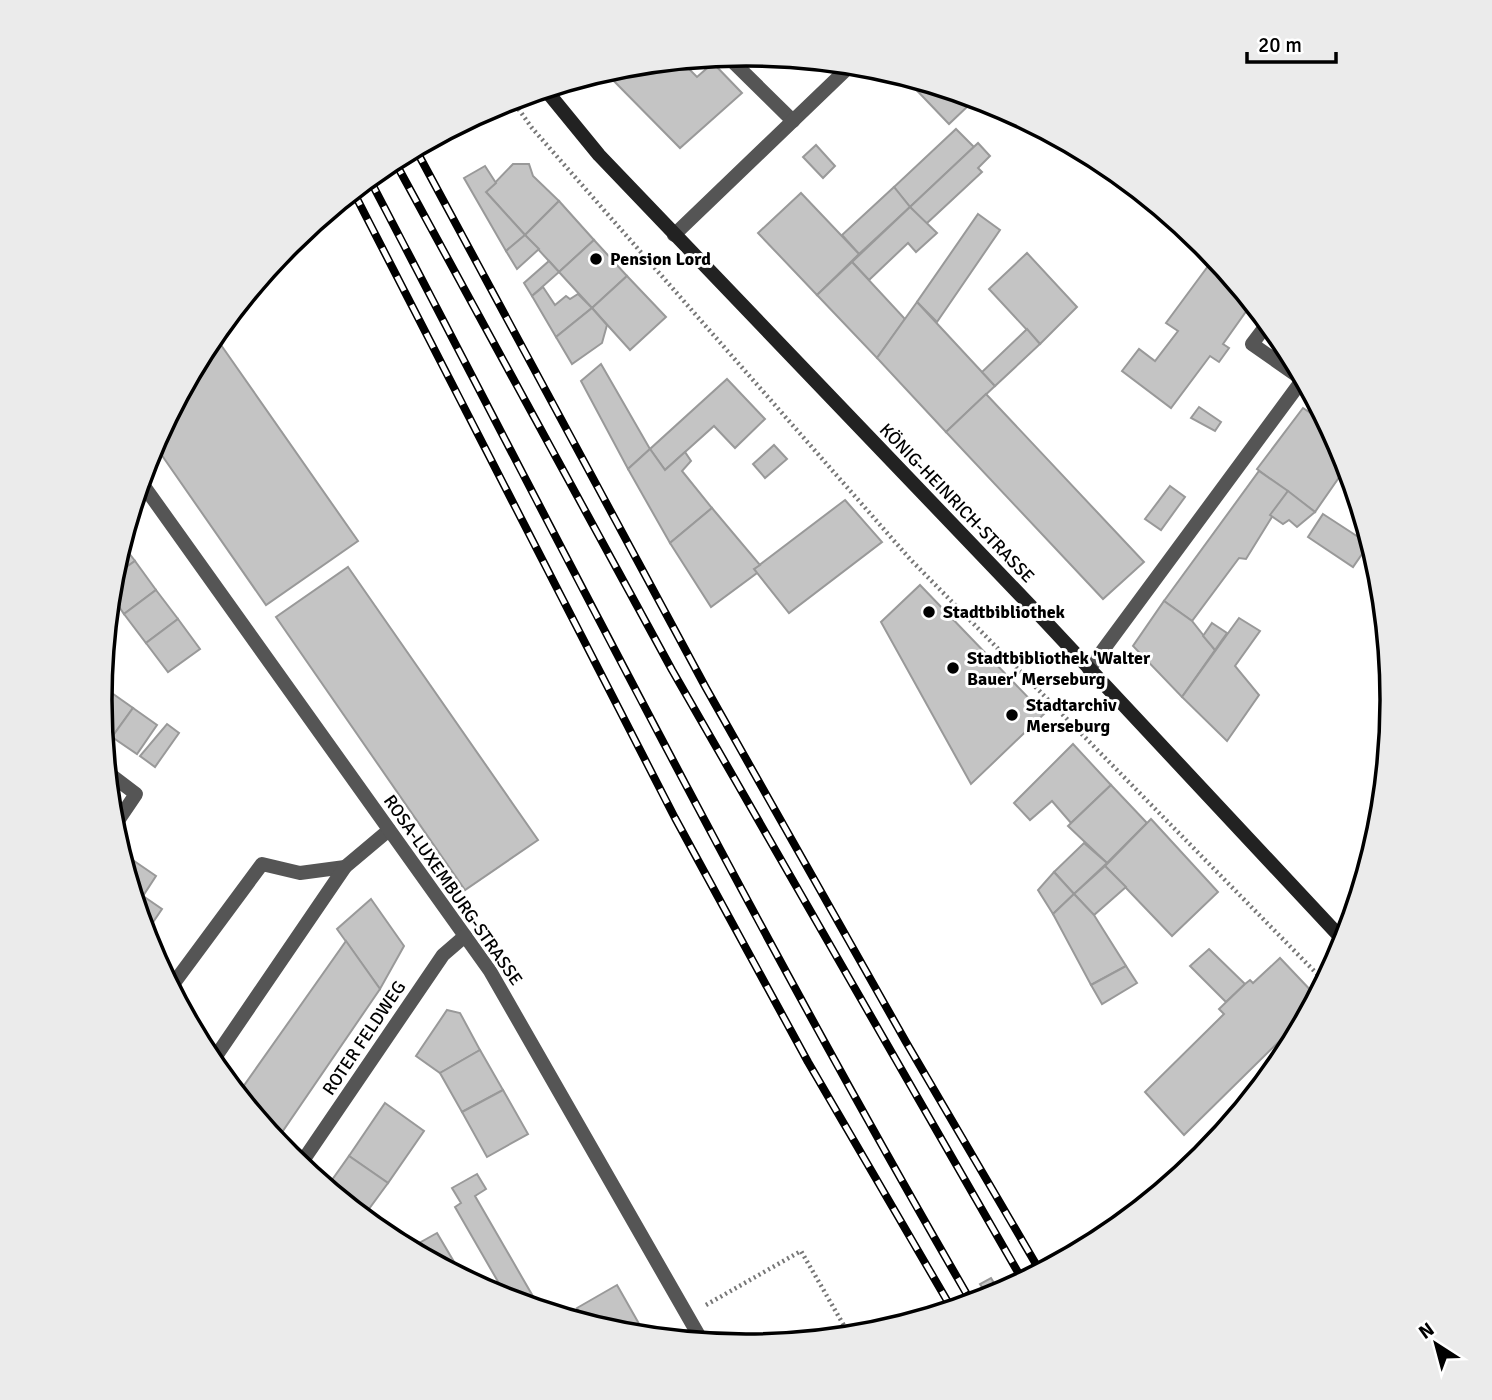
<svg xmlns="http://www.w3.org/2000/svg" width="1492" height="1400" viewBox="0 0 1492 1400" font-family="Signika,sans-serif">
<rect width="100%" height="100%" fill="#fff"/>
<g fill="#c4c4c4" stroke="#999" stroke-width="2">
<path d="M681,61L697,77L713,63L742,93L680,148L604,71L620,67Z"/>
<path d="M904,77L957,93L969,105L949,124Z"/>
<path d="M956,129L974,147L910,207L894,187Z"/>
<path d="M978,143L990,156L978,168L982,172L926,224L910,207Z"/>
<path d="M816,145L835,166L823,178L803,157Z"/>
<path d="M513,164H529L533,176L559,201L525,235L486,192Z"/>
<path d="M485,166L496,183L486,192L525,235L506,251L464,178Z"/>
<path d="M894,187L910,207L859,254L842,235Z"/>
<path d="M801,193L859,254L817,295L758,233Z"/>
<path d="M559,201L594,240L559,272L525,235Z"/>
<path d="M910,207L937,233L916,252L908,243L869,280L852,262Z"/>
<path d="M978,214L1000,230L937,322L917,302Z"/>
<path d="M525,235L539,249L517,269L506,251Z"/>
<path d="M594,240L627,276L592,308L559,272Z"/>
<path d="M1027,253L1077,307L1040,344L989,289Z"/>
<path d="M1214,258L1252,303L1223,344L1229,348L1219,362L1210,356L1171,408L1122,371L1139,349L1155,361L1178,331L1166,323Z"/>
<path d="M549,261L559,272L532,296L524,283Z"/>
<path d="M852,262L905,319L877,358L817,295Z"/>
<path d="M627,276L666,317L630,350L592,308Z"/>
<path d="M543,287L555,305L566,296L570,299L578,294L592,308L556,337L532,296Z"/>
<path d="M917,302L995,386L946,432L877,358Z"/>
<path d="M592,308L607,325L602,343L572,364L556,337Z"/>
<path d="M1027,329L1040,344L995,386L982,372Z"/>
<path d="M214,335L358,541L266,605L154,444Z"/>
<path d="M601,364L650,449L628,469L581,381Z"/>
<path d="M727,379L765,419L735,448L714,426L665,470L650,449Z"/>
<path d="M986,394L1144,562L1103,599L946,432Z"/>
<path d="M1199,407L1221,422L1215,431L1191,418Z"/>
<path d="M1303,408L1327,424L1347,466L1315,512L1257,469Z"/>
<path d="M774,445L787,459L765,478L753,464Z"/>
<path d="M650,449L665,470L685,452L691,461L682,471L712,508L670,543L628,469Z"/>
<path d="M1259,471L1288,491L1246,559L1239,558L1192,621L1164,601Z"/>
<path d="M1170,486L1185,497L1161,530L1145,519Z"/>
<path d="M1288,491L1315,512L1297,527L1289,520L1283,524L1270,515Z"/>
<path d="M845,500L882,542L789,613L754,569Z"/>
<path d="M712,508L760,565L754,569L757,573L711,607L670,543Z"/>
<path d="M1323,514L1369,544L1353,567L1308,537Z"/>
<path d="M122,544L135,561L112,577L113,574Z"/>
<path d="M135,561L156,590L124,614L111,595L112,577Z"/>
<path d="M348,567L538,840L465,890L276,617Z"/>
<path d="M920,585L1044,714L971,784L881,622Z"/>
<path d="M156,590L178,619L146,643L124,614Z"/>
<path d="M1164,601L1192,621L1215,650L1182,697L1133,646Z"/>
<path d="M1239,618L1260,631L1235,666L1259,695L1227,741L1182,697Z"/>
<path d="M178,619L200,649L168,672L146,643Z"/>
<path d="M1212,623L1227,633L1215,650L1203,636Z"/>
<path d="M109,691L133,708L112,737L103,731L101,703Z"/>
<path d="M133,708L157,725L137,754L112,737Z"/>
<path d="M167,724L179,733L155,767L140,756Z"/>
<path d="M1073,744L1111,785L1071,823L1052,801L1030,820L1014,803Z"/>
<path d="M1111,785L1147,823L1107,863L1068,826Z"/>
<path d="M1151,819L1218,892L1172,936L1105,866Z"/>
<path d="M1084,843L1107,863L1074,894L1054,872Z"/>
<path d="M121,852L156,876L143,896L162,909L145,934Z"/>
<path d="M1105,866L1126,887L1094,915L1074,894Z"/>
<path d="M1054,872L1074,894L1053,914L1038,890Z"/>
<path d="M1074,894L1094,915L1126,966L1091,985L1053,914Z"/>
<path d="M371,899L404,946L380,989L337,929Z"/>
<path d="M346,941L380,989L276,1141L238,1094Z"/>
<path d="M1209,949L1245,984L1226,1002L1190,966Z"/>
<path d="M1280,958L1316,996L1307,1014L1184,1135L1145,1092L1224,1014L1219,1009L1245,984L1250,980L1253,983Z"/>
<path d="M1126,966L1137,983L1102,1004L1091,985Z"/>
<path d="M447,1010L460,1013L480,1050L440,1073L416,1056Z"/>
<path d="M480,1050L503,1090L462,1112L440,1073Z"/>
<path d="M503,1090L528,1134L487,1157L462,1112Z"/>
<path d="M385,1103L424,1131L388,1183L349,1156Z"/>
<path d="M349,1156L388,1183L363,1217L327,1187Z"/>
<path d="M477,1174L486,1189L475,1196L538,1305L535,1307L508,1299L455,1207L461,1203L452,1188Z"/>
<path d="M437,1233L463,1277L418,1254L414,1246Z"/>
<path d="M991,1278L1000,1293L989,1298L980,1284Z"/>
<path d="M617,1285L646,1336L620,1333L586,1323L577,1308Z"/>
</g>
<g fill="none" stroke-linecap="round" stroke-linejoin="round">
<g stroke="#777" stroke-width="4.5" stroke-dasharray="2 3.5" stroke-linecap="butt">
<path d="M512,100L532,128L910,559L1324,981"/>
<path d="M706,1305L801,1251L850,1336"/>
</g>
<g stroke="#555" stroke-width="14">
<path d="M727,56L793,121"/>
<path d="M1144,195L1162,214L1164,212"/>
<path d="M1268,323L1252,344L1302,379"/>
<path d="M1089,669L1303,379"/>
<path d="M171,987L262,864L300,873L345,867"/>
<path d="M212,1062L345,867L389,830"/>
</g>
<g stroke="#555" stroke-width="14">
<path d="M674,235L851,65"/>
<path d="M141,482L490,971L702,1341"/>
<path d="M107,772L136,794L113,828"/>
<path d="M300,1165L443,955L465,936"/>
</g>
<path stroke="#222" stroke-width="14" d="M545,89L599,155L1045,621L1344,941"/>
<defs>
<g id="rail">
<path d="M415,148L706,688L906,1042L1040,1271"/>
<path d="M394,160L672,670L1023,1281"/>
<path d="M369,178C566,555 758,935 972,1303"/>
<path d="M353,191L675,818L808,1062L952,1309"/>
</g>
</defs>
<use href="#rail" stroke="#000" stroke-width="8"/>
<use href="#rail" stroke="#fff" stroke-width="5" stroke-dasharray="16" stroke-linecap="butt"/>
</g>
<g fill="#000" stroke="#fff" stroke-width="2.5">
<circle cx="596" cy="259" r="7"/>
<circle cx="929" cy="612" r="7"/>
<circle cx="953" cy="668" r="7"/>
<circle cx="1012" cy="715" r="7"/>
</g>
<g text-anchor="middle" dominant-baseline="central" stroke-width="6" stroke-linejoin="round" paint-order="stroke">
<g font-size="18" font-weight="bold" fill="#000" stroke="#fff" text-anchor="start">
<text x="610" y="259">Pension Lord</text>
<text x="943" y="612">Stadtbibliothek</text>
<text x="967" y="658">Stadtbibliothek 'Walter<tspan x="967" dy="21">Bauer' Merseburg</tspan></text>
<text x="1026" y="705">Stadtarchiv<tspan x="1026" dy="21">Merseburg</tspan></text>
</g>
<g font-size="18" fill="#000" stroke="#fff">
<text transform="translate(957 503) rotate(46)">KÖNIG-HEINRICH-STRASSE</text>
<text transform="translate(453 890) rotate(55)">ROSA-LUXEMBURG-STRASSE</text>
<text transform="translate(364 1038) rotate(-56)">ROTER FELDWEG</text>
</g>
</g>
<path d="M0 0H1492V1400H0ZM112 700a634 634 0 1 1 1268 0a634 634 0 1 1-1268 0Z" fill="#ebebeb" fill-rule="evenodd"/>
<path fill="none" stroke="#000" stroke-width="3.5" d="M112 700a634 634 0 1 1 1268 0a634 634 0 1 1-1268 0Z"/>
<g transform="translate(1436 1344) rotate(324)" stroke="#ffffff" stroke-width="5" paint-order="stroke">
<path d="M0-5L12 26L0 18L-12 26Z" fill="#000000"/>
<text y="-10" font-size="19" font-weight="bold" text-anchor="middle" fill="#000000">N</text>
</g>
<path d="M1247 52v10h89v-10" fill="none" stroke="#000000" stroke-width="3.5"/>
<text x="1258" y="52" font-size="21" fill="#000000" stroke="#ffffff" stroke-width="5" paint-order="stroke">20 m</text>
</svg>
